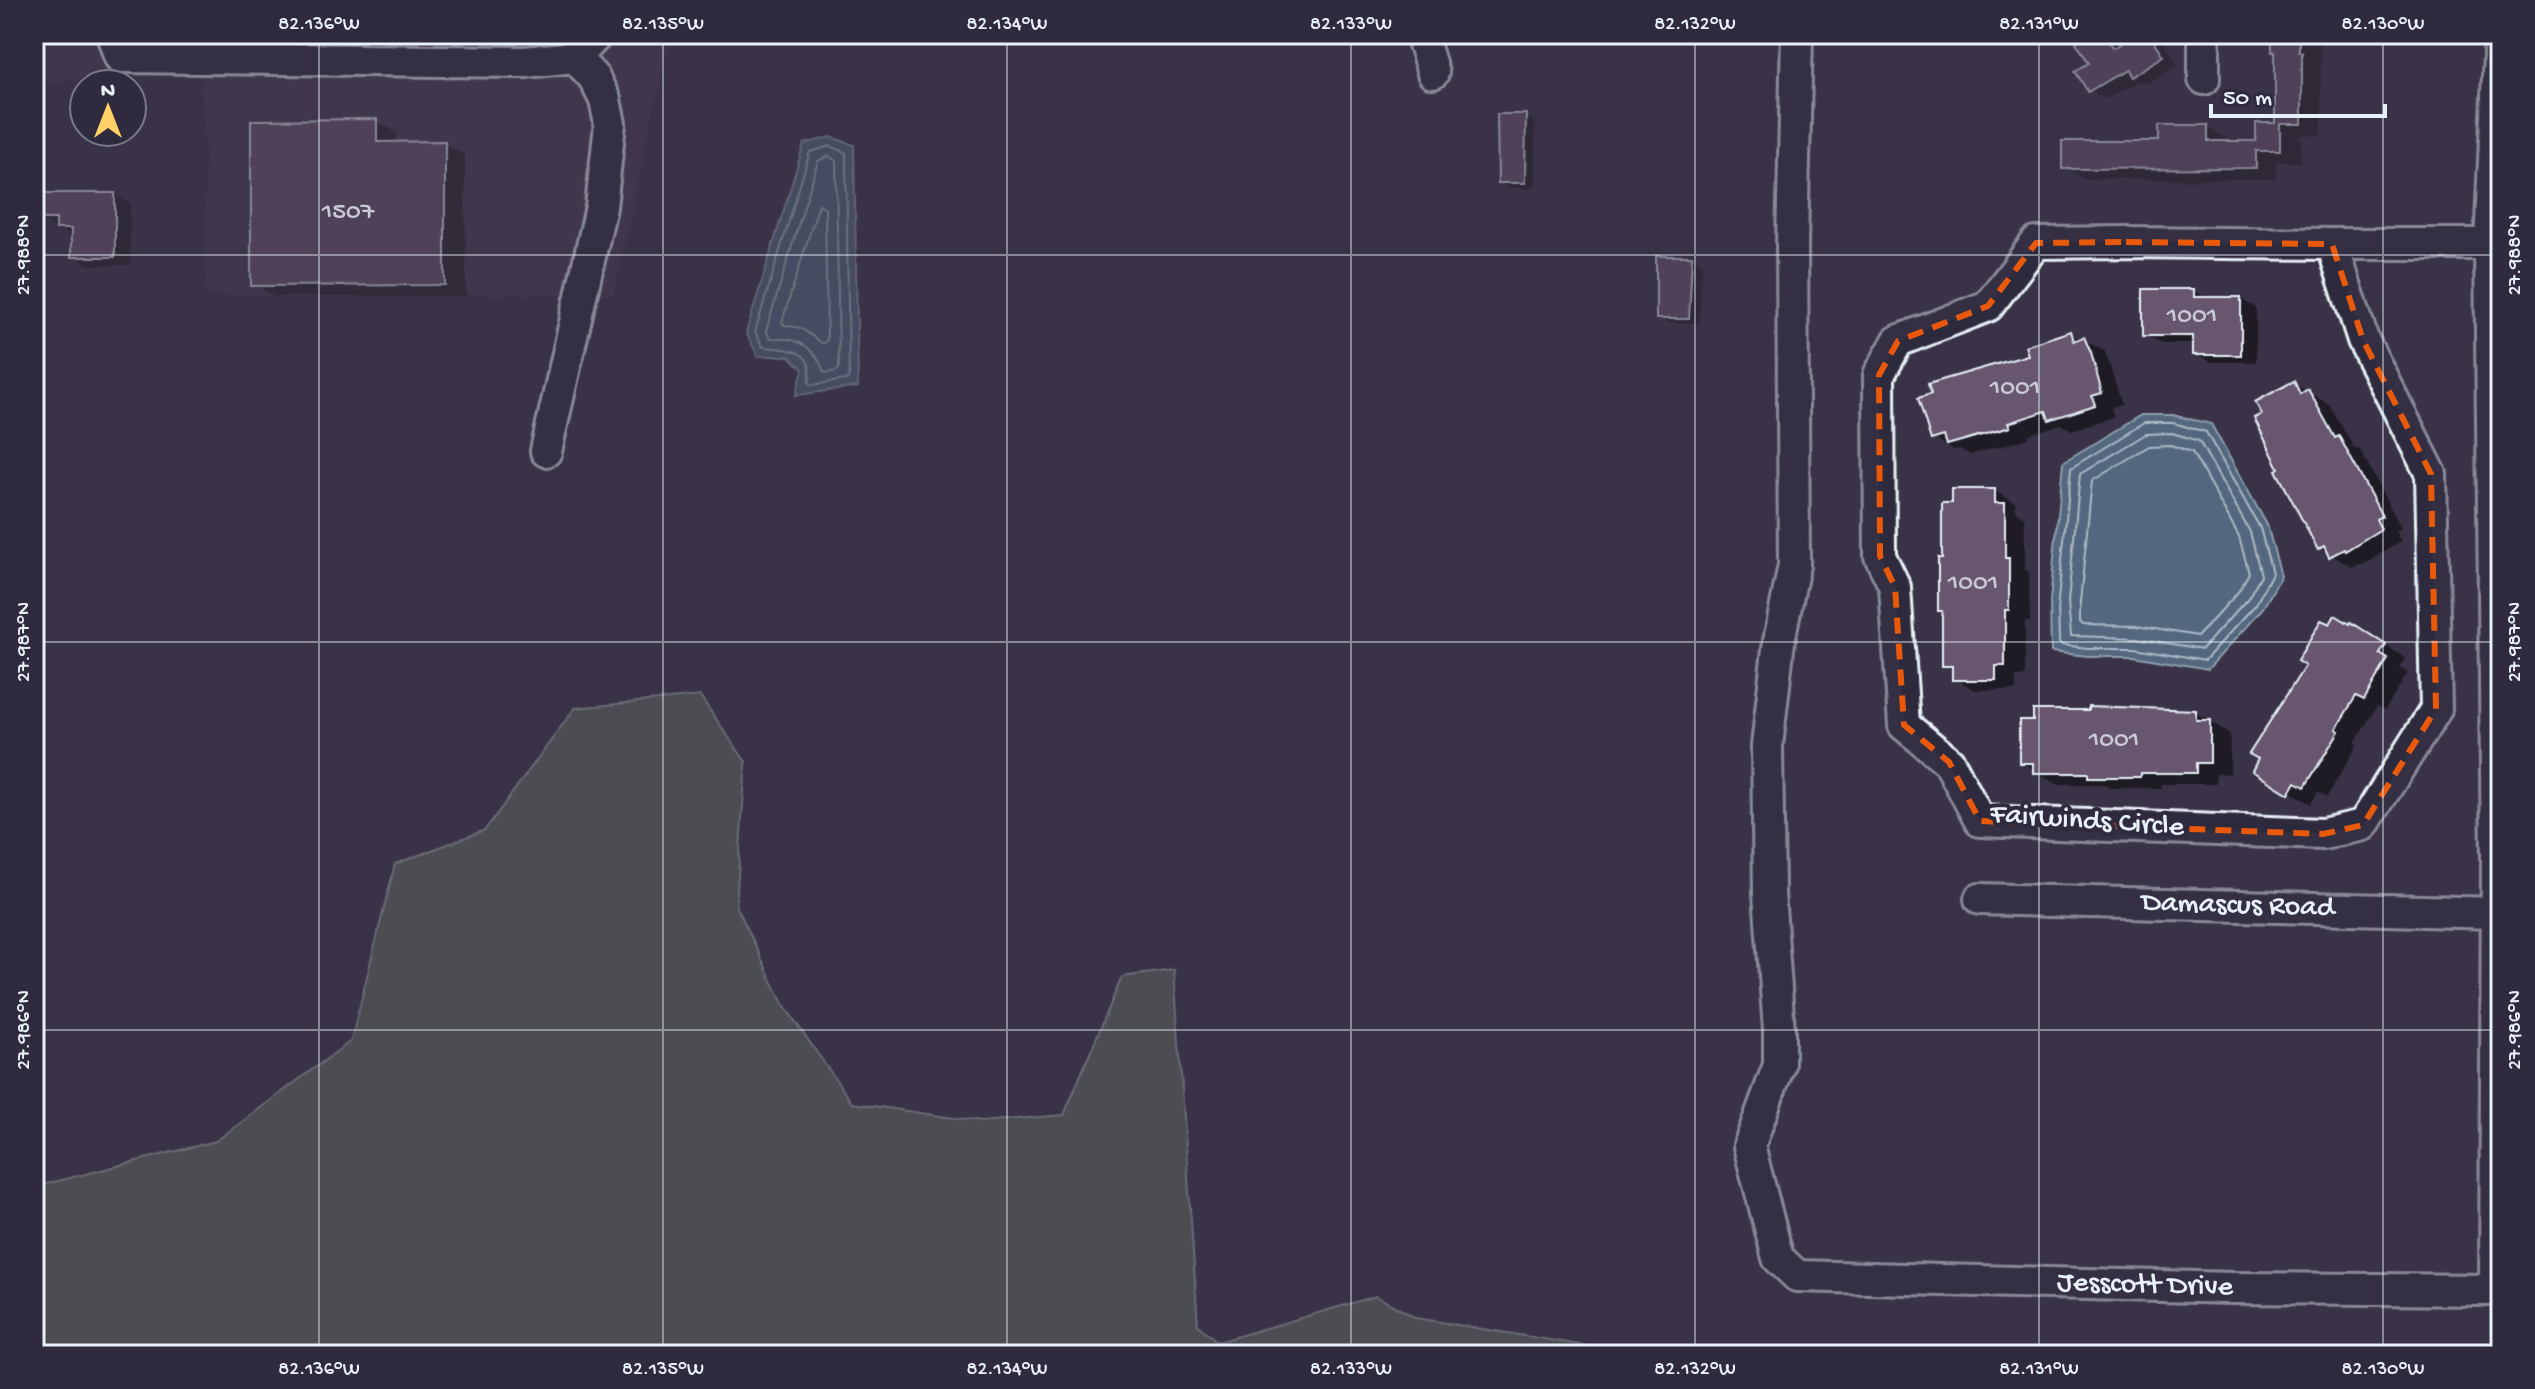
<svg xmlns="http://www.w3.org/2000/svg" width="2535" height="1389" viewBox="0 0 2535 1389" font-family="'Gochi Hand',sans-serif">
<rect width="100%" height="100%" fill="#3a3347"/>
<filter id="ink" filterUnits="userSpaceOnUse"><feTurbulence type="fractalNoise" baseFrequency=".0125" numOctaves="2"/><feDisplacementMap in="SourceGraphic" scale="16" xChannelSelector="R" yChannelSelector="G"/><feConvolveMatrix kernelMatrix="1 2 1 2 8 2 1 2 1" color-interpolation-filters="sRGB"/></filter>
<g filter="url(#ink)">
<path fill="#483d53" d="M34,34H671L613,295H206L205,147L200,66L34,84Z"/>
<path fill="#5f6d64" stroke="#a4afae" stroke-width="2" d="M700,696L746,762L736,905L783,1004L852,1103L981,1122L1064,1115L1122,977L1174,970L1198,1325L1218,1342L1376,1296L1416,1318L1604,1349L1603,1355H34V1187L216,1141L351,1041L395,864L485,830L575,708Z"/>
<g fill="#53687e" stroke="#8f9faf" stroke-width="2">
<path d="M831,137L854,145L858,387L796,395L803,369L789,356H758L746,333L804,144Z"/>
<path d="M2141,415H2173L2211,424L2267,525L2281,576L2263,608L2208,669L2134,656H2088L2051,652L2050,601L2063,462Z"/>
</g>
<g fill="#0007">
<path d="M2093,34H2108L2115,38L2120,46L2140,34H2153L2162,39L2178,65L2146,84L2138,80L2105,99L2090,90Z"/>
<path d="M2275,34H2320L2322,135H2301V162H2276V179H2085L2064,167L2161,143L2207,127L2228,139V143H2258L2277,125Z"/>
<path d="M1525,116L1535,122V188H1510L1500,182Z"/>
<path d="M377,121L397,133V143H444L465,155L466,296H274L253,284Z"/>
<path d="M115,195L130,204V265H89L73,256V237L37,218Z"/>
<path d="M1692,258L1702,264L1699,323H1668L1658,317Z"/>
<path d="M2194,291L2208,299H2241L2256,308V362H2211L2195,353V344H2161L2145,335Z"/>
<path d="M2071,334L2105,351L2122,405L2111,408L2114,417L2071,430L2061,424L2028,435L2029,438L1970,455L1959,449L1954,450L1933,438L2030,356Z"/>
<path d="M2294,384L2329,404L2353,446L2360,450L2401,528L2395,531L2401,541L2368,562L2352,567L2319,548L2282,469L2265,415Z"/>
<path d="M1995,491L2016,503V511L2025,517V570L2029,572L2030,621H2025V677H2016V690H1975L1954,678V670L1944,665V560L1954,505Z"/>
<path d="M2372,636L2405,658L2400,668L2408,673L2385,710L2377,706L2355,743L2358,744L2327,797L2318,792L2311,804L2254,770Z"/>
<path d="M2195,712L2230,734V774H2216V784H2161V788H2111L2104,784H2056L2021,762Z"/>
</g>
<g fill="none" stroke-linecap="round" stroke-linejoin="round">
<g stroke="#acbac7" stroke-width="2">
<path d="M830,146L846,153L849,377L846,380L812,385L809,382C816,348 787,349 763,347L755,332L810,152Z"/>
<path d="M829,156L836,161L839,368L837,371L825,373C821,368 821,362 816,356C803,340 790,338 770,338L766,331L818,161Z"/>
<path d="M819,204L825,208L827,340L823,344L801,328L784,325L782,322Z"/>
<path d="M2144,423H2173L2206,432L2260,528L2272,573L2256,604L2205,660L2135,648H2088L2062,645L2059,643L2058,601L2071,468Z"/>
<path d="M2172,433L2199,441L2250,532L2261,575L2248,598L2202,649L2137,638L2071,636L2068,602L2080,474L2146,434Z"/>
<path d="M2170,445L2192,452L2239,537L2249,573L2238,592L2198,636L2136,626L2083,625L2080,622V602L2092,481L2149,446Z"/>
</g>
</g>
<g fill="#67556e" stroke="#e8f1f8" stroke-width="2">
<path d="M2089,34H2104L2113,48L2136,34H2150L2164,56L2129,77L2125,70L2088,92L2075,71L2089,63L2076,42Z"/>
<path d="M2272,34H2299V52H2302V124H2280V151H2256V168L2062,169V141H2159V125H2208V141H2256V123H2275V52H2272Z"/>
<path d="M1497,114H1526L1525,183H1498Z"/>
<path d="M377,119V142L445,141V285L251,286V120Z"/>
<path d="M35,193H115V257H71V229H56V219H35Z"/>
<path d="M1656,256H1692L1689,319H1656Z"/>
<path d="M2143,289H2194V297H2241V355H2193V336H2143Z"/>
<path d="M2071,331L2074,341L2084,337L2091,353L2102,393L2092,396L2095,405L2049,420L2046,411L2008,423L2010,427L1947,445L1944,436L1931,440L1918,398L1931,394L1928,384L2028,355L2025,346Z"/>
<path d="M2294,381L2300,394L2308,389L2335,438L2339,436L2382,516L2376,519L2381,529L2345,551L2344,549L2329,557L2324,546L2318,550L2276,470L2279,468L2254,418L2262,414L2255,402Z"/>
<path d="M1952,489H1995V503H2005V558H2009V610H2005V666H1996V680H1952V666H1942V611H1938V558H1942V503H1952Z"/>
<path d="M2335,615L2350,624L2351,622L2386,645L2380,654L2388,659L2364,700L2356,696L2336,729L2339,731L2305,787L2296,782L2289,794L2252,771L2258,759L2249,754L2305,666L2297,661L2321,620L2330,624Z"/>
<path d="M2088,706L2196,710V720H2210V763H2196V773H2140V777H2088V773H2033V763H2019V720H2033V710H2088Z"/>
</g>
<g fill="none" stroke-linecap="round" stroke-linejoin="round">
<defs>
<g id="minor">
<path d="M112,34L120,57L525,62L575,57L598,34"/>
<path d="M1421,34L1433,73"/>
<path id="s1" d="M1797,34L1792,243L1794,565L1779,641L1767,746L1769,893L1779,1030V1065L1749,1146L1778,1258L1797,1276L2233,1288L2495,1290L2497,859L2490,244L2500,34"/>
<path d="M2204,34V79"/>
<path d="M2126,242L2332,244L2363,340L2431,474L2436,709L2363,825L2323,834L1980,821L1949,762L1904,725L1895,587L1880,556L1879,375L1898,341L1988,306L2036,243Z"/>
<path d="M2332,244H2501"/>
<path d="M546,451L601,207L610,124L605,100L594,78L575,57"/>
<path id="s2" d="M1980,899L2496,913"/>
</g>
</defs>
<use href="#minor" stroke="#e8f1f8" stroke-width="36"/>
<use href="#minor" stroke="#2f2a3d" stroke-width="30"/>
</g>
</g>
<path d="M0 0H2535V1389H0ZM2126,242L2332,244L2363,340L2431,474L2436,709L2363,825L2323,834L1980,821L1949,762L1904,725L1895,587L1880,556L1879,375L1898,341L1988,306L2036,243Z" fill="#3a3347" fill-opacity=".55" fill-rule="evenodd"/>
<path fill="none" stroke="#e8590c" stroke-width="6" stroke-dasharray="16 10" stroke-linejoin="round" d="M2126,242L2332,244L2363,340L2431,474L2436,709L2363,825L2323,834L1980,821L1949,762L1904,725L1895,587L1880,556L1879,375L1898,341L1988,306L2036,243Z"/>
<path fill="none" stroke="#e8f1f8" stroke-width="2" stroke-opacity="0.45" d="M319,34V1355M663,34V1355M1007,34V1355M1351,34V1355M1695,34V1355M2039,34V1355M2383,34V1355M34,255H2501M34,642H2501M34,1030H2501"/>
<g text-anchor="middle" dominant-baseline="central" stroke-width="8" stroke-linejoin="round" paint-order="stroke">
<g font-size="26" fill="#c8cad6">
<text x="348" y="213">1507</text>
<text x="2192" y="317">1001</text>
<text x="2015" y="389">1001</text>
<text x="1973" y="584">1001</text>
<text x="2114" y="741">1001</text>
</g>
<g font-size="30" fill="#e8f1f8" stroke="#2f2a3d">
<text transform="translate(2087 822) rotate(4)">Fairwinds Circle</text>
<text stroke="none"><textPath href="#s2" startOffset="258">Damascus Road</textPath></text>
<text stroke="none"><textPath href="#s1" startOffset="1610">Jesscott Drive</textPath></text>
</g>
</g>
<rect width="2535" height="1389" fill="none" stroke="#2f2a3d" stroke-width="88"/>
<g transform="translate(108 108)"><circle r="38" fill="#2f2a3d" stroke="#797a88" stroke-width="2"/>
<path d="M0-6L14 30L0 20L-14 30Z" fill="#ffd166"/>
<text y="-12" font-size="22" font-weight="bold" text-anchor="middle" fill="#e8f1f8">N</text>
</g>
<path d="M2211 104v12h174v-12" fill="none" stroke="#e8f1f8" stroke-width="4"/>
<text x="2223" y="104" font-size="24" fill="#e8f1f8" stroke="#2f2a3d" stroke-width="6" paint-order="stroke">50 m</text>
<rect x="44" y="44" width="2447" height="1301" fill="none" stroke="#e8f1f8" stroke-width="3"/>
<g font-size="20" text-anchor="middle" fill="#e8f1f8">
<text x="319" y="29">82.136°W</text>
<text x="663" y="29">82.135°W</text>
<text x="1007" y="29">82.134°W</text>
<text x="1351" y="29">82.133°W</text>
<text x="1695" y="29">82.132°W</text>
<text x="2039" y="29">82.131°W</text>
<text x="2383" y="29">82.130°W</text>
<text transform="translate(22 255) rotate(-90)" y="7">27.988°N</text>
<text transform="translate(2513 255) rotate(-90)" y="7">27.988°N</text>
<text transform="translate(22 642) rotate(-90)" y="7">27.987°N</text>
<text transform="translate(2513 642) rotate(-90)" y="7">27.987°N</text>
<text transform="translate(22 1030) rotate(-90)" y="7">27.986°N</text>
<text transform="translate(2513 1030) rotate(-90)" y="7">27.986°N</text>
<text x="319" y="1374">82.136°W</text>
<text x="663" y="1374">82.135°W</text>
<text x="1007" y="1374">82.134°W</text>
<text x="1351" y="1374">82.133°W</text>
<text x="1695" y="1374">82.132°W</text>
<text x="2039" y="1374">82.131°W</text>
<text x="2383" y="1374">82.130°W</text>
</g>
</svg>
